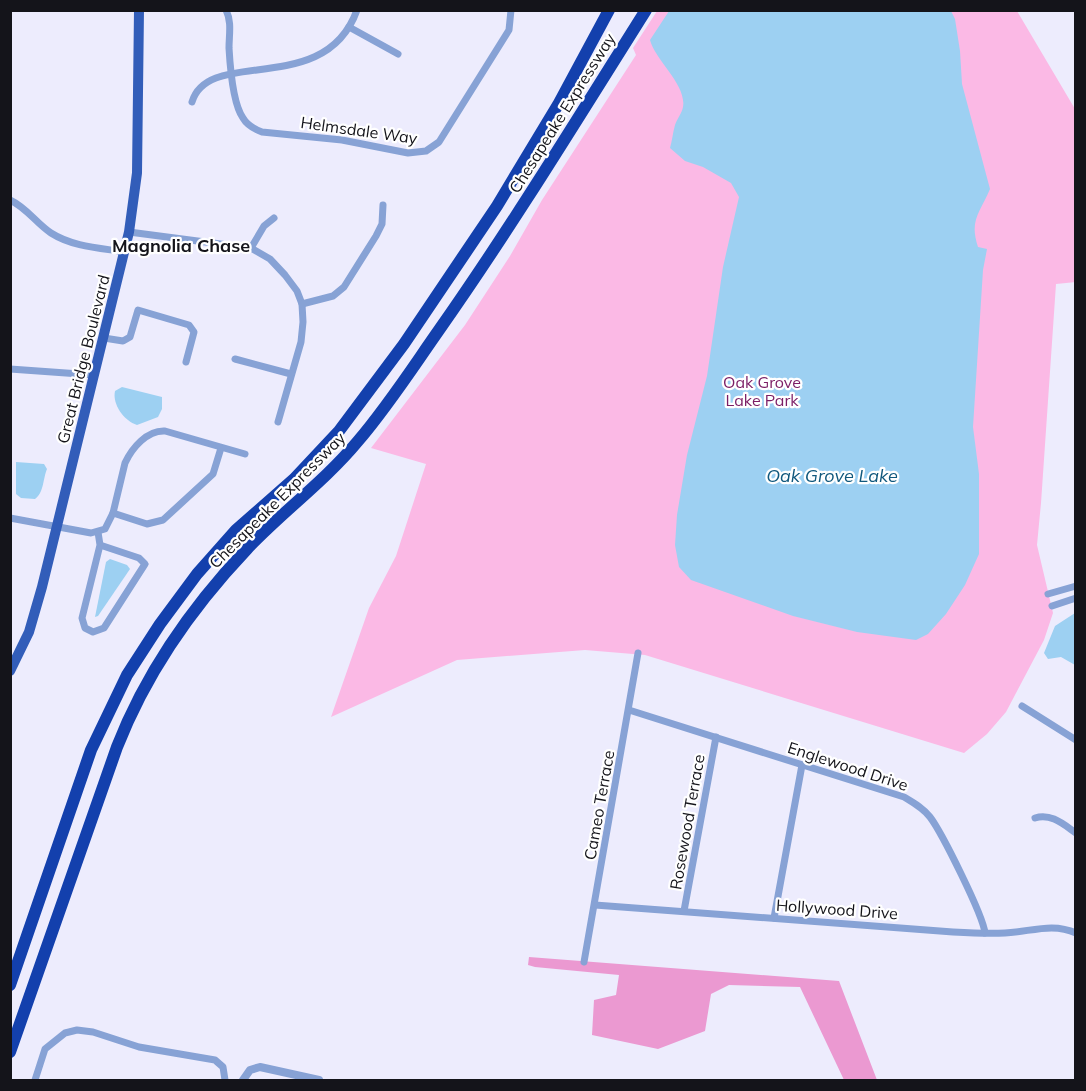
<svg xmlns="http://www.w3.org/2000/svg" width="1086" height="1091" viewBox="0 0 1086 1091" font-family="Mulish,sans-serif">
<rect width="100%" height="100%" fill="#edecfd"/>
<path fill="#fbb9e5" d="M657,11H1017L1075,109L1076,282L1056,284L1041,503L1037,545L1053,613L1044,640L1006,712L987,734L964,753L645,655L585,650L457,660L331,717L369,608L396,556L426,464L371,448L465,325L510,256L542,200L636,55L633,48Z"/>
<path fill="#eb99d1" d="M529,957L839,981L877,1080H844L800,987L729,985L711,994L705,1031L658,1049L592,1035L594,1000L616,995L619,975L535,967L528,965Z"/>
<g fill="#9dd0f2">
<path d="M669,11H951L955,19L960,51L962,84L990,189C980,213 969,220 978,247L987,249L983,270L973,427L979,474V554L965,585L946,614L928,634L916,640L857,632L793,616L691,580L679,567L675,545L677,515L687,455L707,376L723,267L739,197L731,183L703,167L685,161L670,148C672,141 673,132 675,125C677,119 682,113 683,107C687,85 655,60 650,40Z"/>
<path d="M122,387L162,397V409L158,417L137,425C124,421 112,404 115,391Z"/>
<path d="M16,462L44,464L47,469C43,478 44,493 35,499L21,498L16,494Z"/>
<path d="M110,559L127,565L130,569L98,616L95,617L106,562Z"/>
<path d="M1075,613V665L1061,657L1048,659L1044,653L1055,626Z"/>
</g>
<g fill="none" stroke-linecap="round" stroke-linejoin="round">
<g stroke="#87a2d5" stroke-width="7">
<path d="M226,10C232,22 229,35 229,48C230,65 233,104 243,118C247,125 254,129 262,132L342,140L408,153L426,151L439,142L509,30L511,10"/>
<path d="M349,27L398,54"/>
<path d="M192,102C209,46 325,99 357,10"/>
<path d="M10,200C27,208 36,223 51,233C73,247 100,248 125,252"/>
<path d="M129,232L251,248L270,259L285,275L297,291L302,304L303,322L301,342L278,422"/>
<path d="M251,248L264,226L274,218"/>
<path d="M302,304L333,296L344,287L376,236L382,224L383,205"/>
<path d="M104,338L123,341L130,337L138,310L189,325L194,332L186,362"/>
<path d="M235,359L291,374"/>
<path d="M10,369L94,375"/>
<path d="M113,513L125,463C132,448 147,430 165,431L245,454"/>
<path d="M10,518L91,533L105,529L113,513L147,524L163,520L213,474L221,448"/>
<path d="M98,532L100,545L82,618L85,628L93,632L104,628L145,564L139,558L100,545"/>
<path d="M1048,594L1076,586"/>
<path d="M1052,606L1076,598"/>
<path d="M1022,706L1076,740"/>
<path d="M629,710L904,797C914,803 923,808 930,817C942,833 983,915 985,933"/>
<path d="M1035,818C1051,813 1063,824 1076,833"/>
<path d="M595,905L953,932C970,933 988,934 1005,933C1030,932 1052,922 1076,933"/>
<path d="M684,911L716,737"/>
<path d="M774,918L802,765"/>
<path d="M584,962L638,653"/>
<path d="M35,1080L45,1049L65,1033L77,1030L93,1032L139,1047L215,1060L223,1067L225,1080"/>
</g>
<path stroke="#87a2d5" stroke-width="8" d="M243,1080L250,1070L260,1067L319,1080"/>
<path stroke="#325db9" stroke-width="10" d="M10,671L29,632L42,587L129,232L137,173L139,10"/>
<g stroke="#1340ad" stroke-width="12">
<path d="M10,985L91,750L127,675L160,624L197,574L236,530L294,479L339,431L404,344L497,206L559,103L609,10"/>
<path d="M10,1052L117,747C146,673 192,607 247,549C282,512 325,481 358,441C388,406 413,367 439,330C512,226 578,118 646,10"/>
</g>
</g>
<g text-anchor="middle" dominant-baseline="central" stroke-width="4.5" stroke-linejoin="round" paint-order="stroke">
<g font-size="16" fill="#14141a" stroke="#fff">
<text transform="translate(562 113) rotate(-58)">Chesapeake Expressway</text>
<text transform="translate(359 130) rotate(8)">Helmsdale Way</text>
<text transform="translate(83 359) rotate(-76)">Great Bridge Boulevard</text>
<text transform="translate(277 500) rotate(-45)">Chesapeake Expressway</text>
<text transform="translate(848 766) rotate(18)">Englewood Drive</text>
<text transform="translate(599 805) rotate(-80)">Cameo Terrace</text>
<text transform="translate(687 822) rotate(-80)">Rosewood Terrace</text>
<text transform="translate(837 909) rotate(4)">Hollywood Drive</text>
</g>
<g font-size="16" fill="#7b1d65" stroke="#fff">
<text x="762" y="382">Oak Grove<tspan x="762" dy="18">Lake Park</tspan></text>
</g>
<g font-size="18" font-weight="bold" fill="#14141a" stroke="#fff">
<text x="181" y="245">Magnolia Chase</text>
</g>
<g font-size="18" font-style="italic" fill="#10587d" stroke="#fff">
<text x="832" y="475">Oak Grove Lake</text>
</g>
</g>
<rect width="1086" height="1091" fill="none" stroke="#14141a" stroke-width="24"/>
</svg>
